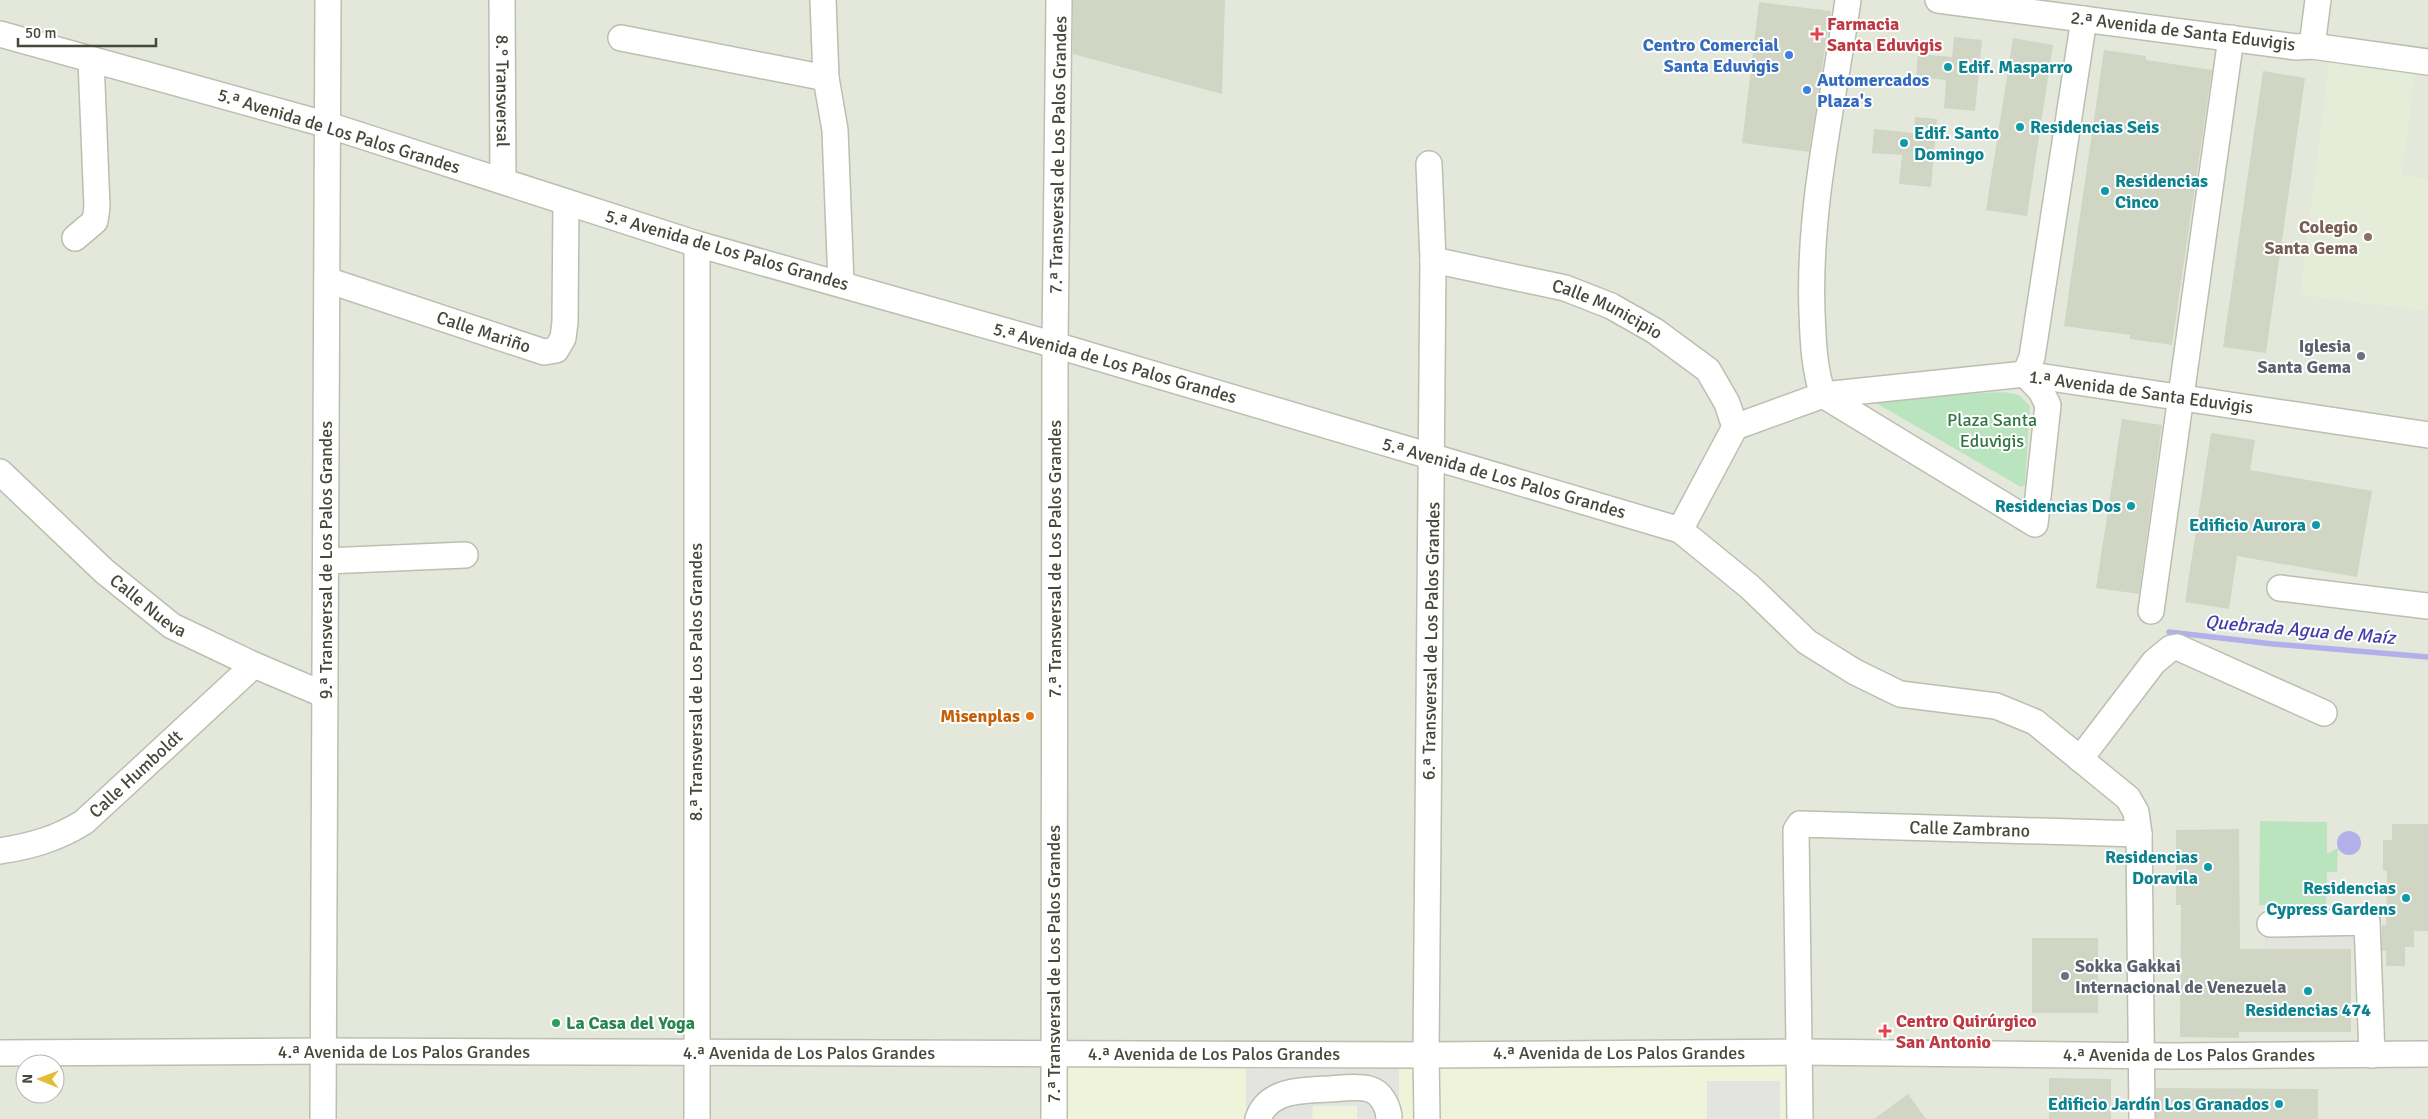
<svg xmlns="http://www.w3.org/2000/svg" width="2428" height="1119" viewBox="0 0 2428 1119" font-family="Signika,sans-serif">
<rect width="100%" height="100%" fill="#f2f4ec"/>
<path fill="#e4e8db" fill-rule="evenodd" d="M0,0H2428V1119H0ZM25,1064H55V1094H25Z"/>
<path fill="#eef3da" d="M1800,1052V1119H1054V1053Z"/>
<path fill="#e5ecd8" d="M2330,57L2416,68L2402,175L2428,179V311L2300,295Z"/>
<g fill="#bae4bd">
<path d="M2004,392L2019,395L2030,406L2025,485L2021,487L1869,399Z"/>
<path d="M2260,821L2327,822V854L2338,848L2337,872H2327L2326,905H2259Z"/>
</g>
<g fill="#e3e4e0">
<path d="M2266,906L2369,907V949H2265Z"/>
<path d="M1246,1069H1399V1119H1357V1106H1313L1312,1119H1246Z"/>
<rect x="1707" y="1081" width="73" height="38"/>
</g>
<circle fill="#b2b0ea" cx="2349" cy="843" r="12"/>
<g fill="none" stroke-linecap="round" stroke-linejoin="round">
<path stroke="#b2b0ea" stroke-width="5.5" d="M2169,632L2273,644L2428,657"/>
</g>
<g fill="#d1d5c3">
<path d="M1073,0H1225L1222,94L1073,54Z"/>
<path d="M1759,2L1831,11L1809,152L1742,143Z"/>
<path d="M1954,37L1982,40L1975,111L1944,108L1946,80L1916,77L1918,54L1952,57Z"/>
<path d="M2013,38L2053,45L2027,216L1986,210Z"/>
<path d="M2104,50L2146,56V60L2212,70L2172,345L2130,339V335L2064,326Z"/>
<path d="M2263,71L2305,78L2266,353L2223,347Z"/>
<path d="M1915,117L1937,119L1931,187L1899,184L1902,155L1872,153L1874,129L1914,133Z"/>
<path d="M2122,419L2162,425L2139,594L2096,588Z"/>
<path d="M2211,433L2255,440L2250,470L2372,491L2357,577L2237,556L2229,609L2185,602Z"/>
<path d="M2392,824H2428V931H2414V947H2405V966H2386V951H2382V925H2386L2387,871L2383,870V840H2392Z"/>
<path d="M2239,829L2240,949H2351V1032H2239V1038L2180,1037L2181,905H2176V830Z"/>
<rect x="2032" y="938" width="66" height="75"/>
<path d="M2049,1078L2111,1079V1119H2049Z"/>
<path d="M2156,1088L2318,1089V1119H2156Z"/>
<path d="M1908,1094L1926,1119H1874Z"/>
</g>
<g fill="none" stroke-linecap="round" stroke-linejoin="round">
<defs>
<g id="minor">
<path id="s1" d="M502,0L503,181"/>
<path d="M823,0L826,78L835,130L841,283"/>
<path d="M1848,0C1833,104 1808,207 1812,312C1813,340 1814,369 1823,395L2035,524L2048,405L2041,391L2025,374L2032,357L2084,19"/>
<path d="M1938,0L2296,47L2312,46L2428,62"/>
<path d="M0,34L328,125L697,244L1055,345L1680,530L1750,587L1807,642L1855,672L1900,694L1996,706L2035,722L2128,798L2136,812L2139,834L2142,1119"/>
<path d="M621,38L826,78"/>
<path d="M2312,46L2318,0"/>
<path d="M75,238L95,221L97,207L91,60"/>
<path d="M697,244V1119"/>
<path id="s2" d="M1433,260L1565,288L1611,306L1655,331L1708,370L1727,403L1735,427"/>
<path id="s3" d="M327,280L544,352L556,350L563,338L565,322L566,202"/>
<path id="s4" d="M0,472L104,571L172,626L254,665L325,695"/>
<path d="M1680,530L1735,427L1823,395L2025,374L2428,435"/>
<path d="M326,561L465,555"/>
<path d="M2280,588L2428,606"/>
<path d="M2151,611L2231,38"/>
<path d="M2080,759L2154,662L2171,648L2177,647L2324,713"/>
<path id="s5" d="M0,851C31,846 57,839 84,822L254,665"/>
<path d="M2270,924L2367,922L2372,1055"/>
<path d="M0,1053L323,1051L1426,1055L1800,1052L2174,1056L2428,1054"/>
<path d="M323,1119L328,0"/>
<path d="M1054,1119L1055,345L1059,0"/>
<path d="M1258,1119C1268,1089 1304,1090 1330,1089C1343,1088 1357,1086 1369,1089C1381,1092 1389,1107 1389,1119"/>
<path d="M1427,1119L1426,1055L1433,260L1429,164"/>
<path id="s6" d="M1800,1119L1796,830L1800,824L2139,834"/>
</g>
</defs>
<use href="#minor" stroke="#bbbfb0" stroke-width="28"/>
<use href="#minor" stroke="#fff" stroke-width="25"/>
</g>
<g fill="#e0444e" stroke="#fff" stroke-width="2">
<path d="M1814.5 26.5h5v5h5v5h-5v5h-5v-5h-5v-5h5z"/>
<path d="M1882.5 1023.5h5v5h5v5h-5v5h-5v-5h-5v-5h5z"/>
</g>
<g fill="#3f7fe0" stroke="#fff" stroke-width="2">
<circle cx="1789" cy="55" r="5"/>
<circle cx="1807" cy="90" r="5"/>
</g>
<g fill="#0f9aa8" stroke="#fff" stroke-width="2">
<circle cx="1948" cy="67" r="5"/>
<circle cx="2020" cy="127" r="5"/>
<circle cx="1904" cy="143" r="5"/>
<circle cx="2105" cy="191" r="5"/>
<circle cx="2131" cy="506" r="5"/>
<circle cx="2316" cy="525" r="5"/>
<circle cx="2208" cy="867" r="5"/>
<circle cx="2406" cy="898" r="5"/>
<circle cx="2308" cy="991" r="5"/>
<circle cx="2279" cy="1104" r="5"/>
</g>
<circle fill="#8d6e63" stroke="#fff" stroke-width="2" cx="2368" cy="237" r="5"/>
<g fill="#6b7280" stroke="#fff" stroke-width="2">
<circle cx="2361" cy="356" r="5"/>
<circle cx="2065" cy="976" r="5"/>
</g>
<circle fill="#e8710a" stroke="#fff" stroke-width="2" cx="1030" cy="716" r="5"/>
<circle fill="#2e9e5b" stroke="#fff" stroke-width="2" cx="556" cy="1023" r="5"/>
<g text-anchor="middle" dominant-baseline="central" stroke-width="4" stroke-linejoin="round" paint-order="stroke">
<g font-size="18" font-weight="bold" fill="#be3a42" stroke="#fff" text-anchor="start">
<text x="1827" y="24">Farmacia<tspan x="1827" dy="21">Santa Eduvigis</tspan></text>
<text x="1896" y="1021">Centro Quirúrgico<tspan x="1896" dy="21">San Antonio</tspan></text>
</g>
<g font-size="18" fill="#45483a" stroke="#fff">
<text transform="translate(2183 31) rotate(7)">2.ª Avenida de Santa Eduvigis</text>
<text stroke="none"><textPath href="#s1" startOffset="91">8.° Transversal</textPath></text>
<text transform="translate(339 131) rotate(17)">5.ª Avenida de Los Palos Grandes</text>
<text transform="translate(1058 155) rotate(-89)">7.ª Transversal de Los Palos Grandes</text>
<text transform="translate(727 250) rotate(16)">5.ª Avenida de Los Palos Grandes</text>
<text stroke="none"><textPath href="#s2" startOffset="182">Calle Municipio</textPath></text>
<text stroke="none"><textPath href="#s3" startOffset="165">Calle Mariño</textPath></text>
<text transform="translate(1115 363) rotate(16)">5.ª Avenida de Los Palos Grandes</text>
<text transform="translate(2141 392) rotate(8)">1.ª Avenida de Santa Eduvigis</text>
<text transform="translate(1504 478) rotate(16)">5.ª Avenida de Los Palos Grandes</text>
<text transform="translate(1055 559) rotate(-90)">7.ª Transversal de Los Palos Grandes</text>
<text transform="translate(326 560) rotate(-90)">9.ª Transversal de Los Palos Grandes</text>
<text stroke="none"><textPath href="#s4" startOffset="200">Calle Nueva</textPath></text>
<text transform="translate(1431 641) rotate(-89)">6.ª Transversal de Los Palos Grandes</text>
<text transform="translate(696 682) rotate(-90)">8.ª Transversal de Los Palos Grandes</text>
<text stroke="none"><textPath href="#s5" startOffset="160">Calle Humboldt</textPath></text>
<text stroke="none"><textPath href="#s6" startOffset="466">Calle Zambrano</textPath></text>
<text transform="translate(1054 964) rotate(-90)">7.ª Transversal de Los Palos Grandes</text>
<text x="404" y="1052">4.ª Avenida de Los Palos Grandes</text>
<text x="809" y="1053">4.ª Avenida de Los Palos Grandes</text>
<text x="1619" y="1053">4.ª Avenida de Los Palos Grandes</text>
<text x="1214" y="1054">4.ª Avenida de Los Palos Grandes</text>
<text x="2189" y="1055">4.ª Avenida de Los Palos Grandes</text>
</g>
<g font-size="18" font-weight="bold" fill="#366cbe" stroke="#fff" text-anchor="end">
<text x="1779" y="45">Centro Comercial<tspan x="1779" dy="21">Santa Eduvigis</tspan></text>
<text x="1817" y="80" text-anchor="start">Automercados<tspan x="1817" dy="21">Plaza's</tspan></text>
</g>
<g font-size="18" font-weight="bold" fill="#0d838f" stroke="#fff" text-anchor="end">
<text x="1958" y="67" text-anchor="start">Edif. Masparro</text>
<text x="2030" y="127" text-anchor="start">Residencias Seis</text>
<text x="1914" y="133" text-anchor="start">Edif. Santo<tspan x="1914" dy="21">Domingo</tspan></text>
<text x="2115" y="181" text-anchor="start">Residencias<tspan x="2115" dy="21">Cinco</tspan></text>
<text x="2121" y="506">Residencias Dos</text>
<text x="2306" y="525">Edificio Aurora</text>
<text x="2198" y="857">Residencias<tspan x="2198" dy="21">Doravila</tspan></text>
<text x="2396" y="888">Residencias<tspan x="2396" dy="21">Cypress Gardens</tspan></text>
<text x="2308" y="1010" text-anchor="middle">Residencias 474</text>
<text x="2269" y="1104">Edificio Jardín Los Granados</text>
</g>
<g font-size="18" font-weight="bold" fill="#785e54" stroke="#fff" text-anchor="end">
<text x="2358" y="227">Colegio<tspan x="2358" dy="21">Santa Gema</tspan></text>
</g>
<g font-size="18" font-weight="bold" fill="#5b616d" stroke="#fff" text-anchor="end">
<text x="2351" y="346">Iglesia<tspan x="2351" dy="21">Santa Gema</tspan></text>
<text x="2075" y="966" text-anchor="start">Sokka Gakkai<tspan x="2075" dy="21">Internacional de Venezuela</tspan></text>
</g>
<g font-size="18" fill="#337543" stroke="#fff">
<text x="1992" y="420">Plaza Santa<tspan x="1992" dy="21">Eduvigis</tspan></text>
</g>
<g font-size="18" font-weight="bold" fill="#c56008" stroke="#fff" text-anchor="end">
<text x="1020" y="716">Misenplas</text>
</g>
<g font-size="18" font-weight="bold" fill="#27864d" stroke="#fff" text-anchor="start">
<text x="566" y="1023">La Casa del Yoga</text>
</g>
<g font-size="19" font-style="italic" fill="#433eaa" stroke="#fff">
<text transform="translate(2300 630) rotate(5)">Quebrada Agua de Maíz</text>
</g>
</g>
<g transform="translate(40 1079) rotate(271)"><circle r="24" fill="#ffffff" stroke="#b5b6b0"/>
<path d="M0-4L9 19L0 12L-9 19Z" fill="#e3bd34"/>
<text y="-8" font-size="14" font-weight="bold" text-anchor="middle" fill="#45483a">N</text>
</g>
<path d="M18 38v8h138v-8" fill="none" stroke="#45483a" stroke-width="2.5"/>
<text x="25" y="38" font-size="15" fill="#45483a" stroke="#ffffff" stroke-width="4" paint-order="stroke">50 m</text>
</svg>
